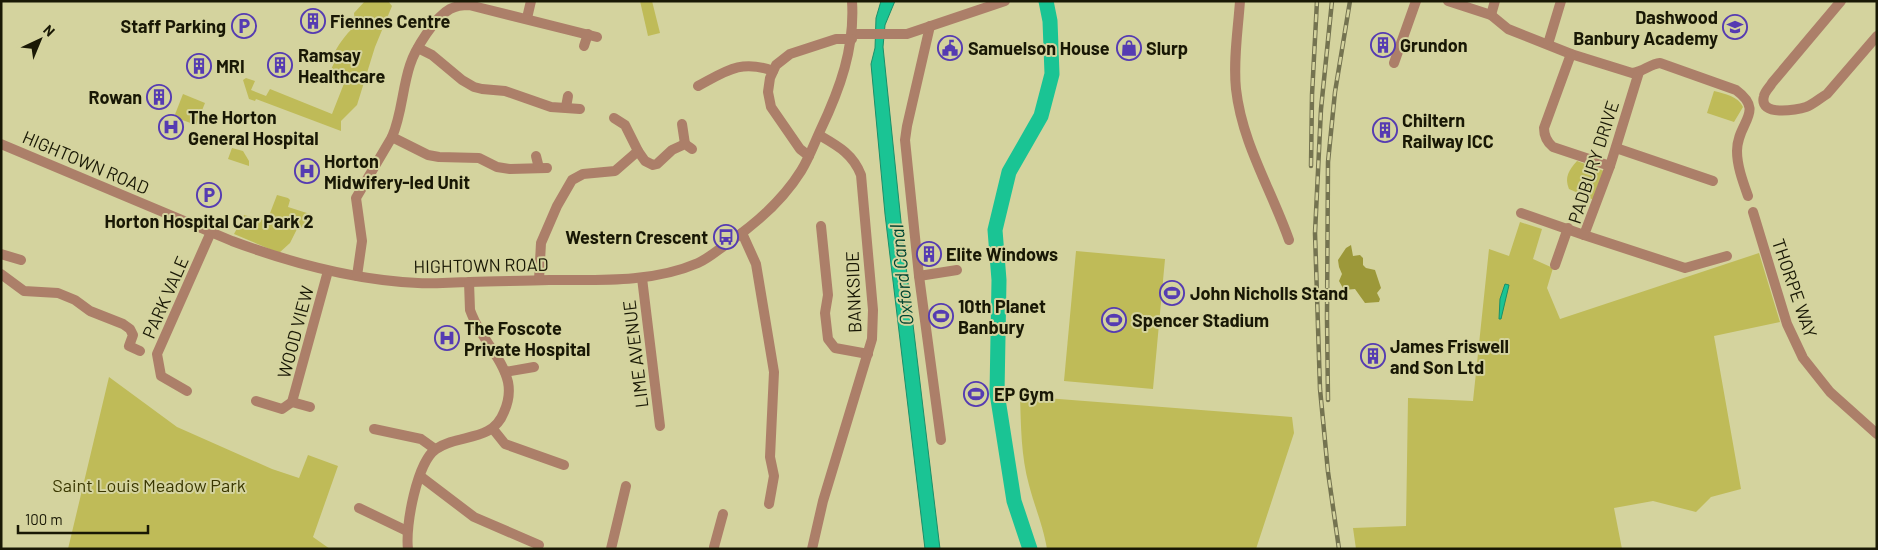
<svg xmlns="http://www.w3.org/2000/svg" width="1878" height="550" viewBox="0 0 1878 550" font-family="Barlow,sans-serif">
<rect width="100%" height="100%" fill="#d4d39e"/>
<g fill="#bfbb58">
<path d="M365,1H388L392,6L375,47L357,105L341,121V131L256,99L255,101L249,99L243,80L246,78L255,81L251,90L266,96L270,89L332,114L345,81L329,74L334,63L327,60L329,56L332,58C337,46 345,35 355,26L354,13Z"/>
<path d="M640,1H652L660,33L648,36Z"/>
<path d="M1714,91C1725,94 1738,96 1743,107L1734,122L1707,113Z"/>
<path d="M183,94L205,103L196,125L174,117Z"/>
<path d="M232,148L243,151L249,161V166L228,159Z"/>
<path d="M1577,161L1604,171L1594,200L1569,189C1564,177 1569,170 1577,161Z"/>
<path d="M277,195L288,198L290,200L288,207L310,214L300,230L297,229L290,243L279,253L234,234L244,215L267,221Z"/>
<path d="M1520,222L1542,229L1533,259L1553,268L1547,288L1560,319L1759,253L1780,322L1714,336L1741,489L1711,497L1696,512L1653,501L1614,508L1622,549H1356L1353,528L1406,526L1408,398L1473,401L1489,249L1509,256Z"/>
<path d="M1076,251L1165,259L1153,389L1064,381Z"/>
<path d="M109,377L177,427L272,469L299,478L308,455L338,466L313,537L330,549H68Z"/>
<path d="M1020,396L1292,417L1294,433L1256,549H1047C1043,525 1035,508 1029,485C1021,456 1021,426 1020,396Z"/>
</g>
<path fill="#9c9839" d="M1351,245L1353,256L1360,255L1363,258V265L1366,268L1375,270L1381,288L1377,293L1380,299L1379,302L1365,303L1355,289L1344,290L1339,281L1342,274L1339,267L1338,260L1346,248Z"/>
<g fill="#1ac494" stroke="#1a9069">
<path d="M881,1H895L885,25L883,47L903,241L940,549H925L885,214L871,64L875,48L876,18Z"/>
<path d="M1505,284L1509,285L1501,319H1499L1500,299Z"/>
</g>
<g fill="none" stroke-linecap="round" stroke-linejoin="round">
<path stroke="#1ac494" stroke-width="15" d="M1030,549L1014,501L997,393L999,280L995,230L1009,172L1041,116L1052,74L1050,21L1046,1"/>
<g stroke="#ac7f69" stroke-width="10">
<path d="M1240,1C1238,30 1233,60 1236,89C1242,143 1271,189 1289,240"/>
<path d="M1448,1L1491,15L1508,29L1571,54L1632,73C1643,72 1650,64 1660,63L1736,90C1766,112 1737,122 1737,151C1737,166 1743,182 1748,196"/>
<path d="M1841,1L1772,83C1770,87 1765,91 1764,96C1758,117 1797,110 1806,107C1814,104 1820,98 1827,94L1877,36"/>
<path d="M1491,15L1495,1"/>
<path d="M527,18L531,1"/>
<path d="M930,26L907,126L905,140L919,276L957,270"/>
<path d="M852,34H907L1005,1"/>
<path d="M1548,44L1561,1"/>
<path d="M584,46L588,34"/>
<path d="M418,48L432,55L462,80L474,87L482,89L505,91L551,107L580,109"/>
<path d="M1571,54L1544,128C1544,136 1547,142 1553,147L1610,166"/>
<path d="M1394,63L1416,1"/>
<path d="M1639,72L1610,166L1584,235L1685,268L1727,256"/>
<path d="M698,86C726,71 741,59 773,71"/>
<path d="M566,107L568,96"/>
<path d="M614,118L625,125L638,151"/>
<path d="M682,124L685,144"/>
<path d="M392,137L428,155L439,157L479,158L497,167L510,169L547,168"/>
<path d="M1,144L232,241C291,263 354,280 418,283C435,284 452,282 470,282C496,281 523,281 549,280C599,280 652,283 698,263C709,258 719,249 728,243C757,223 783,200 801,171C809,158 814,144 820,131C840,89 855,48 852,1"/>
<path d="M1616,148L1713,181"/>
<path d="M536,156L539,168"/>
<path d="M809,156L800,149L771,107L768,92L770,78L776,65L790,54L836,39H852"/>
<path d="M1753,212L1787,324L1803,358L1830,392L1877,434"/>
<path d="M1521,213L1584,235"/>
<path d="M821,226L828,295L825,313L828,339L835,348L868,354"/>
<path d="M742,233L756,264L774,372L770,457L774,476L769,504"/>
<path d="M1,254L21,260"/>
<path d="M1555,265L1568,228"/>
<path d="M1,274L24,291L58,293L75,300L90,311L123,324L130,329L133,335L129,346L140,351"/>
<path d="M357,276L362,241L356,198L392,137C402,114 402,89 410,65C415,49 435,17 450,9C456,6 463,5 469,5L597,37"/>
<path d="M919,276L941,440"/>
<path d="M642,278L660,426"/>
<path d="M539,280L541,243L557,206L572,180L583,174L615,171L638,151L645,161L653,165L657,164L672,150L685,144L692,149"/>
<path d="M505,372L534,367"/>
<path d="M187,391L161,376L157,354L211,232"/>
<path d="M256,401L282,409L292,402L328,271"/>
<path d="M292,402L310,407"/>
<path d="M374,429L421,439L435,449"/>
<path d="M493,429L505,444L564,465"/>
<path d="M420,476L474,517L539,545"/>
<path d="M359,508L407,531"/>
<path d="M714,547L723,514"/>
<path d="M408,549C405,526 417,462 436,449C459,433 492,443 504,412C508,403 510,392 508,382C503,359 481,338 472,315L470,310L469,282"/>
<path d="M611,549L626,486"/>
<path d="M812,549L823,501L872,339L873,310L861,175C853,154 838,146 819,135"/>
</g>
<defs>
<g id="rail">
<path d="M1332,1L1321,109L1315,233L1320,389L1328,472L1339,549"/>
<path d="M1311,166L1312,95L1317,1"/>
<path d="M1328,400L1327,318L1328,162L1335,92L1350,1"/>
</g>
</defs>
<use href="#rail" stroke="#747350" stroke-width="4.5"/>
<use href="#rail" stroke="#d4d39e" stroke-width="2.5" stroke-dasharray="8" stroke-linecap="butt"/>
</g>
<defs>
<symbol id="building-ring" viewBox="-11 -11 22 22"><circle r="9.5" fill="#d4d39e" stroke="#553bb2" stroke-width="1.5"/><path d="M-4-6H4V6H1V3H-1V6H-4ZM-2.5-4.3h1.7v1.8h-1.7ZM.8-4.3h1.7v1.8H.8ZM-2.5-1h1.7V.8h-1.7ZM.8-1h1.7V.8H.8Z" fill="#553bb2"/></symbol>
<symbol id="parking-ring" viewBox="-11 -11 22 22"><circle r="9.5" fill="#d4d39e" stroke="#553bb2" stroke-width="1.5"/><path d="M-3.5-5.5H1a3.5 3.5 0 0 1 0 7H-1V5.5H-3.5ZM-1-3.4V-.6H.8a1.4 1.4 0 0 0 0-2.8Z" fill="#553bb2"/></symbol>
<symbol id="school-ring" viewBox="-11 -11 22 22"><circle r="9.5" fill="#d4d39e" stroke="#553bb2" stroke-width="1.5"/><path d="M0-5L7-2L0 1L-7-2ZM-4 1L0 2.5L4 1V4Q0 6-4 4Z" fill="#553bb2"/></symbol>
<symbol id="civic-ring" viewBox="-11 -11 22 22"><circle r="9.5" fill="#d4d39e" stroke="#553bb2" stroke-width="1.5"/><path d="M-.6-6.5H3V-4.5H.6V-3L4-1V1h2V6H-6V1h2V-1L-.6-3ZM-1.2 2.5V6h2.4V2.5Z" fill="#553bb2"/></symbol>
<symbol id="shop-ring" viewBox="-11 -11 22 22"><circle r="9.5" fill="#d4d39e" stroke="#553bb2" stroke-width="1.5"/><path d="M-5-2.5h2.3a2.7 3.5 0 0 1 5.4 0H5L5.5 6h-11ZM-1.5-2.5h3a1.5 2.3 0 0 0-3 0Z" fill="#553bb2"/></symbol>
<symbol id="hospital-ring" viewBox="-11 -11 22 22"><circle r="9.5" fill="#d4d39e" stroke="#553bb2" stroke-width="1.5"/><path d="M-5-5h3v3.5h4V-5h3V5h-3V1.5h-4V5h-3Z" fill="#553bb2"/></symbol>
<symbol id="bus-ring" viewBox="-11 -11 22 22"><circle r="9.5" fill="#d4d39e" stroke="#553bb2" stroke-width="1.5"/><path d="M-5-6H5V4H4V6H2V4H-2V6H-4V4H-5ZM-3.5-4V0h7V-4ZM-3.5 1.2v1.5H-2V1.2ZM2 1.2v1.5H3.5V1.2Z" fill="#553bb2"/></symbol>
<symbol id="stadium-ring" viewBox="-11 -11 22 22"><circle r="9.5" fill="#d4d39e" stroke="#553bb2" stroke-width="1.5"/><path d="M0-5a6.5 5 0 1 0 0 10a6.5 5 0 1 0 0-10ZM-3.5-1.8h7v3.6h-7Z" fill="#553bb2"/></symbol>
</defs>
<g fill-rule="evenodd">
<use href="#building-ring" x="299" y="7" width="28" height="28"/>
<use href="#parking-ring" x="230" y="12" width="28" height="28"/>
<use href="#school-ring" x="1721" y="13" width="28" height="28"/>
<use href="#building-ring" x="1369" y="31" width="28" height="28"/>
<use href="#civic-ring" x="936" y="34" width="28" height="28"/>
<use href="#shop-ring" x="1115" y="34" width="28" height="28"/>
<use href="#building-ring" x="266" y="51" width="28" height="28"/>
<use href="#building-ring" x="185" y="52" width="28" height="28"/>
<use href="#building-ring" x="145" y="83" width="28" height="28"/>
<use href="#hospital-ring" x="157" y="113" width="28" height="28"/>
<use href="#building-ring" x="1371" y="116" width="28" height="28"/>
<use href="#hospital-ring" x="293" y="157" width="28" height="28"/>
<use href="#parking-ring" x="195" y="181" width="28" height="28"/>
<use href="#bus-ring" x="712" y="223" width="28" height="28"/>
<use href="#building-ring" x="915" y="240" width="28" height="28"/>
<use href="#stadium-ring" x="1158" y="279" width="28" height="28"/>
<use href="#stadium-ring" x="927" y="302" width="28" height="28"/>
<use href="#stadium-ring" x="1100" y="306" width="28" height="28"/>
<use href="#hospital-ring" x="433" y="324" width="28" height="28"/>
<use href="#building-ring" x="1359" y="342" width="28" height="28"/>
<use href="#stadium-ring" x="962" y="380" width="28" height="28"/>
</g>
<g text-anchor="middle" dominant-baseline="central" stroke-width="4" stroke-linejoin="round" paint-order="stroke">
<g font-size="18" font-weight="bold" fill="#191805" stroke="#d4d39e" text-anchor="start">
<text x="1718" y="17" text-anchor="end">Dashwood<tspan x="1718" dy="21">Banbury Academy</tspan></text>
<text x="330" y="21">Fiennes Centre</text>
<text x="226" y="26" text-anchor="end">Staff Parking</text>
<text x="1400" y="45">Grundon</text>
<text x="968" y="48">Samuelson House</text>
<text x="1146" y="48">Slurp</text>
<text x="298" y="55">Ramsay<tspan x="298" dy="21">Healthcare</tspan></text>
<text x="216" y="66">MRI</text>
<text x="142" y="97" text-anchor="end">Rowan</text>
<text x="188" y="117">The Horton<tspan x="188" dy="21">General Hospital</tspan></text>
<text x="1402" y="120">Chiltern<tspan x="1402" dy="21">Railway ICC</tspan></text>
<text x="324" y="161">Horton<tspan x="324" dy="21">Midwifery-led Unit</tspan></text>
<text x="209" y="221" text-anchor="middle">Horton Hospital Car Park 2</text>
<text x="708" y="237" text-anchor="end">Western Crescent</text>
<text x="946" y="254">Elite Windows</text>
<text x="1190" y="293">John Nicholls Stand</text>
<text x="958" y="306">10th Planet<tspan x="958" dy="21">Banbury</tspan></text>
<text x="1132" y="320">Spencer Stadium</text>
<text x="464" y="328">The Foscote<tspan x="464" dy="21">Private Hospital</tspan></text>
<text x="1390" y="346">James Friswell<tspan x="1390" dy="21">and Son Ltd</tspan></text>
<text x="994" y="394">EP Gym</text>
</g>
<g font-size="18" fill="#191805" stroke="#d4d39e">
<text transform="translate(86 162) rotate(23)">HIGHTOWN ROAD</text>
<text transform="translate(1593 162) rotate(-72)">PADBURY DRIVE</text>
<text transform="translate(481 265) rotate(-1)">HIGHTOWN ROAD</text>
<text transform="translate(1795 288) rotate(71)">THORPE WAY</text>
<text transform="translate(853 292) rotate(-92)">BANKSIDE</text>
<text transform="translate(165 297) rotate(-66)">PARK VALE</text>
<text transform="translate(295 332) rotate(-75)">WOOD VIEW</text>
<text transform="translate(635 354) rotate(-97)">LIME AVENUE</text>
</g>
<g font-size="18" fill="#3a3701" stroke="#d4d39e">
<text x="149" y="485">Saint Louis Meadow Park</text>
</g>
<g font-size="19" font-style="italic" fill="#004431" stroke="#d4d39e">
<text transform="translate(901 275) rotate(-96)">Oxford Canal</text>
</g>
</g>
<rect width="1878" height="550" fill="none" stroke="#191805" stroke-width="5"/>
<g transform="translate(40 40) rotate(44)" stroke="#d4d39e" stroke-width="4" paint-order="stroke">
<path d="M0-4L9 19L0 12L-9 19Z" fill="#191805"/>
<text y="-8" font-size="14" font-weight="bold" text-anchor="middle" fill="#191805">N</text>
</g>
<path d="M18 525v8h130v-8" fill="none" stroke="#191805" stroke-width="2.5"/>
<text x="25" y="525" font-size="15" fill="#191805" stroke="#d4d39e" stroke-width="4" paint-order="stroke">100 m</text>
</svg>
